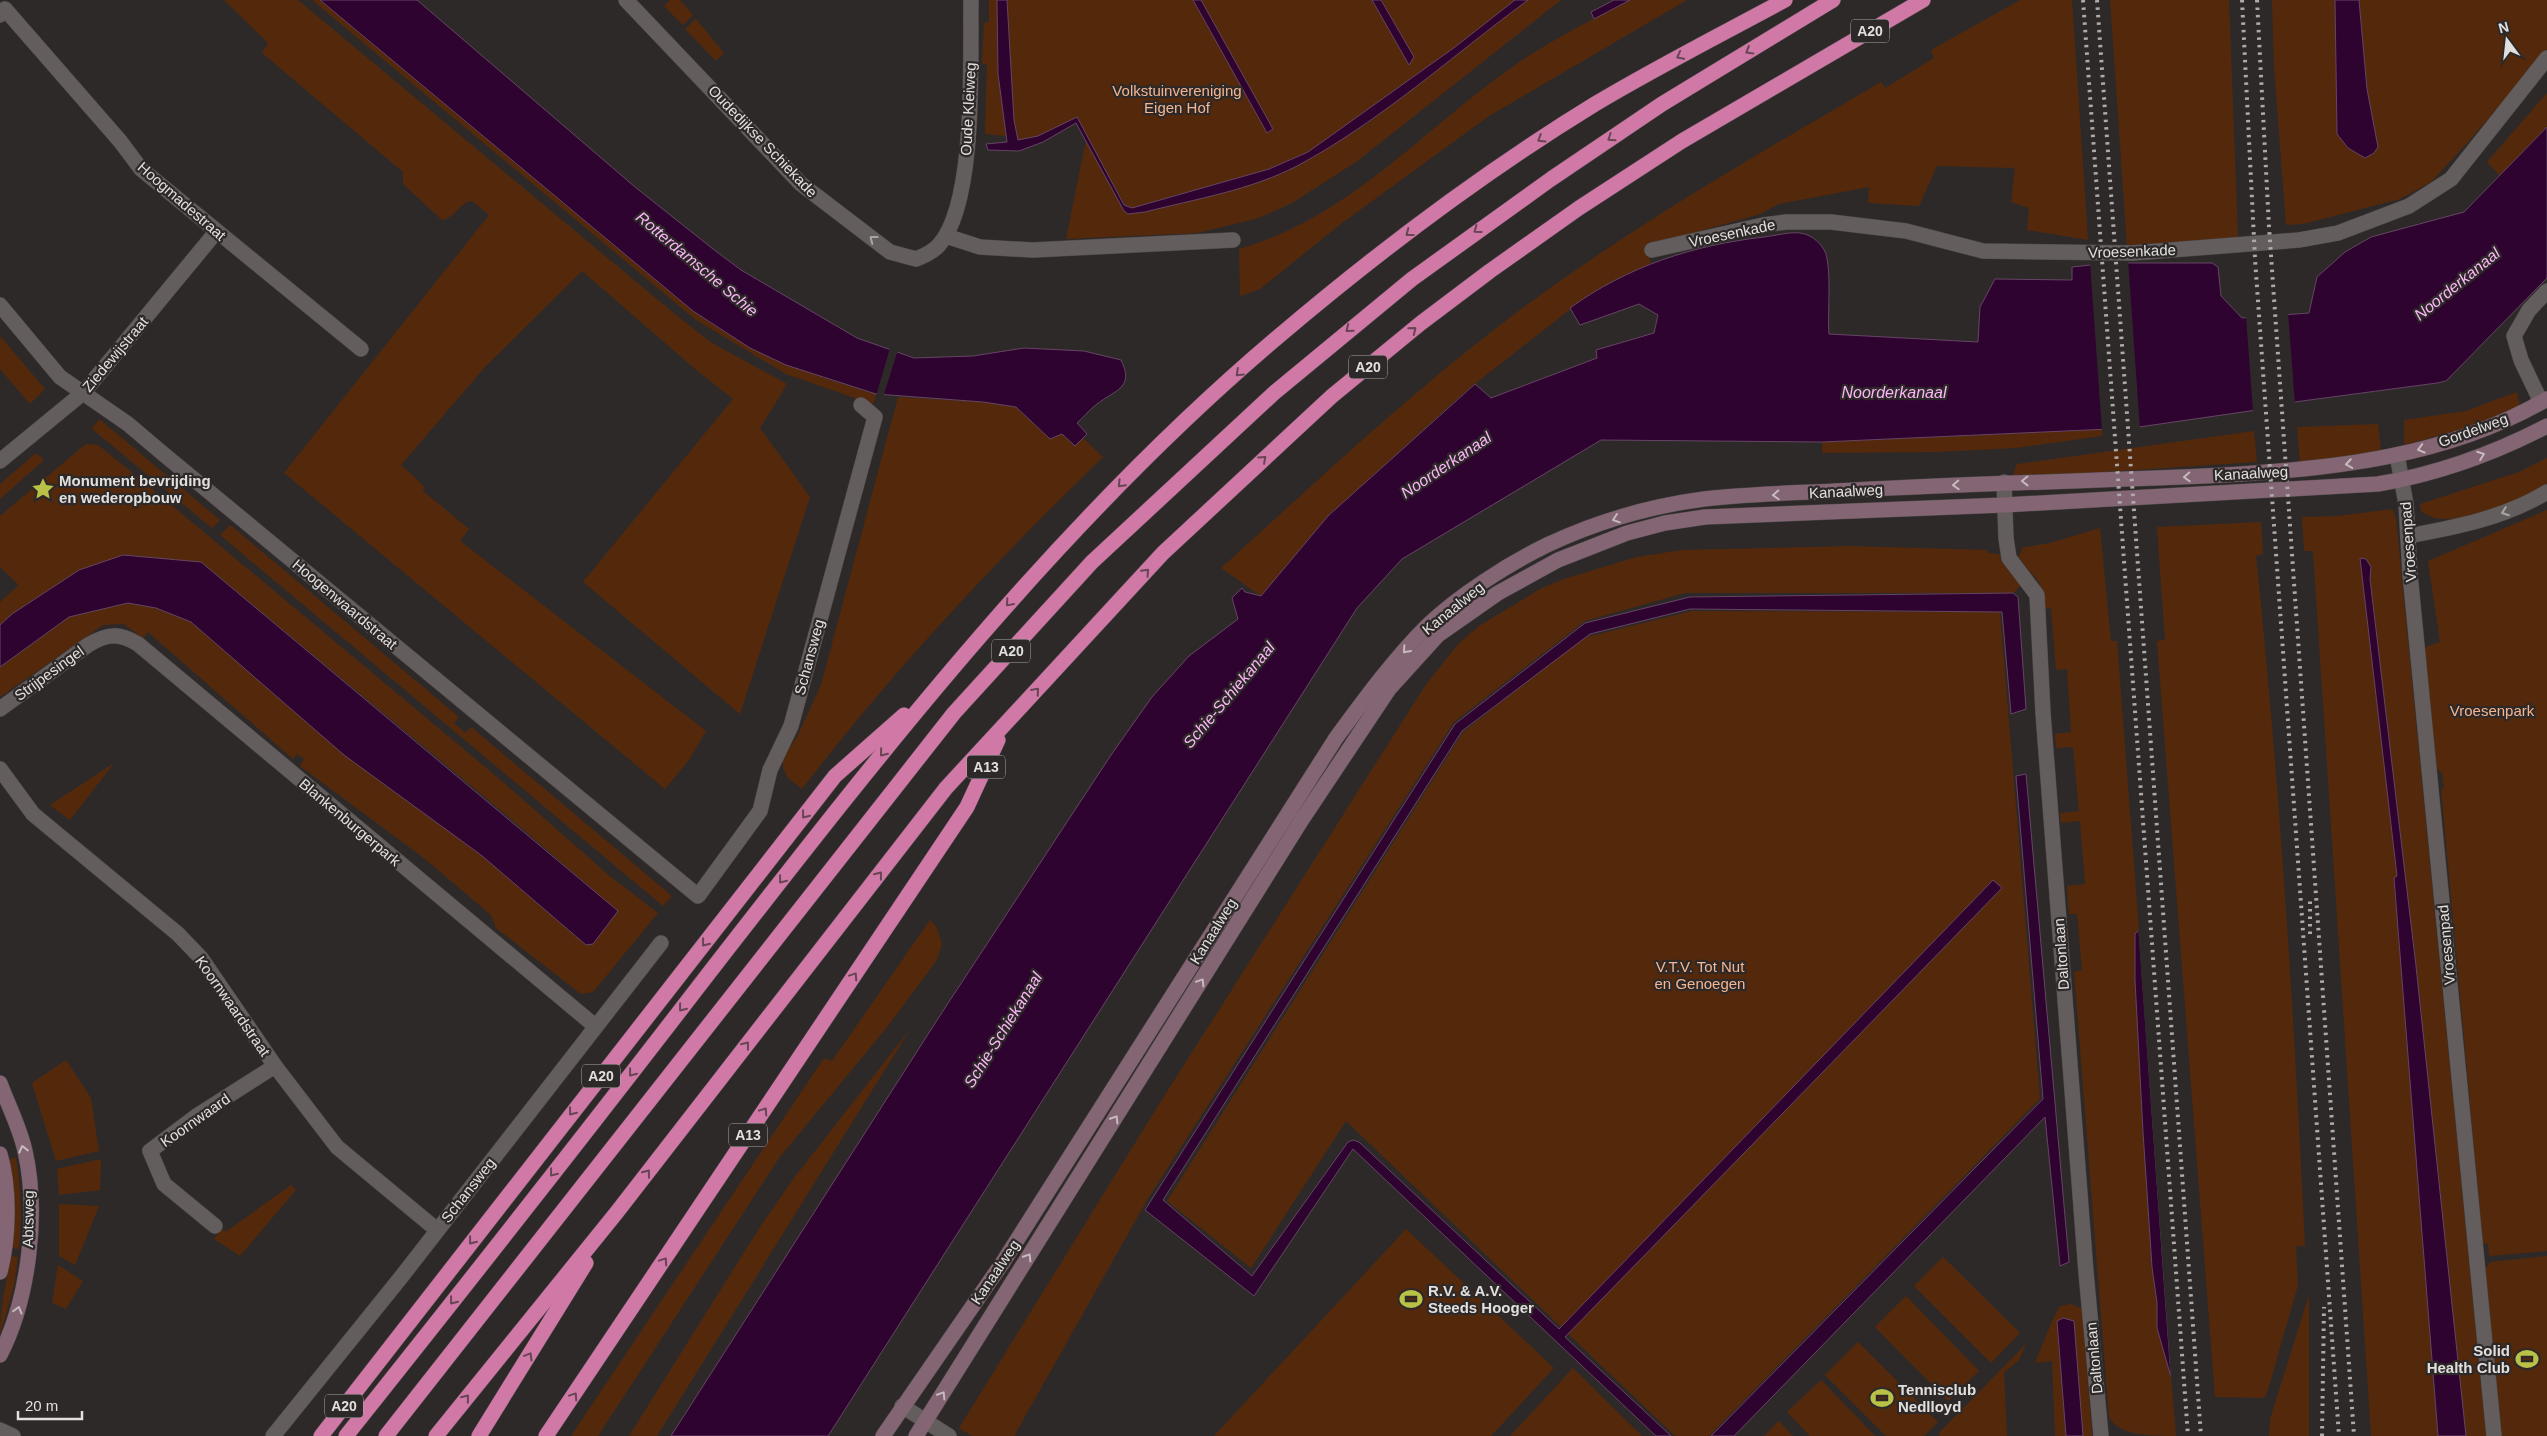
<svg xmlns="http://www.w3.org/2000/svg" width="2547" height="1436" viewBox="0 0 2547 1436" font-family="Helvetica,sans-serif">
<rect width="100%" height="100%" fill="#2e2929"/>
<g fill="#54290b">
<path d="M224,0H298L676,315L712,343L787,384L760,428L810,497L740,714L583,582L733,399L694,368L582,271L485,367L401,465L424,486L423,491L469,529L460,541L706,731L689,760L665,789L284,473L489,215L472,201C460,202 455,218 442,220L403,184V172L262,53L268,43Z"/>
<path d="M312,0H320L693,311C750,352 808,375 876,394L874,402L872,404L786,374L696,320Z"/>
<path d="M670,0H680L693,15L683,25L664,6Z"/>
<path d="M989,0H997L998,74L1007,136L985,134L987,64H982L984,23L989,22Z"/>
<path d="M1006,0H1525L1298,162L1128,210L1076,121L1022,146L1011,138Z"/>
<path d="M1528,0H1561L1356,162L1292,203L1259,218L1197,233L1066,239L1086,140L1124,210L1129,214L1259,182L1297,166L1367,124L1468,44Z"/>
<path d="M1630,0H1687L1489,116L1342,223L1260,289L1240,296L1239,249C1354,216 1426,125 1521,61C1555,38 1594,19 1630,0Z"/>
<path d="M2020,0H2072L2088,240L2027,230L2029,208L2011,202L2015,168L1937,166L1919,206L1868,203L1869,187L1779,204L1760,214L1650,245L1647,251L1651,263L1582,300L1467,390L1328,516L1261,596L1221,568C1311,487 1399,403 1495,329C1615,236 1750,159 1881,82L1885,88L1934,58L1931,50Z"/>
<path d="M2110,0H2229L2238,238L2127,246Z"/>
<path d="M2272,0H2335L2359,154L2365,158L2377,147L2367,89L2359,0H2547V50L2469,141L2431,182L2400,199L2303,224L2286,225L2274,67Z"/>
<path d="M696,19L724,53L716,61L685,29Z"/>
<path d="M2547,93V127L2500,176L2487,162Z"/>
<path d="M0,336L45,389L30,404L0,369Z"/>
<path d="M2517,392L2520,407L2488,422L2404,445V420L2466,411Z"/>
<path d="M898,397L983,402L1016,407L1050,439L1062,434L1075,446L1083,438L1103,457C996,561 893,670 802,789L788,778L783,768V758L797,737L821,685Z"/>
<path d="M99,419L220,520L212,528L92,429Z"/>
<path d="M2378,424L2381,450L2361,455L2300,462L2297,427Z"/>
<path d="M2102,429V436L2016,448L1937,452L1822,453V442Z"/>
<path d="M2254,431L2257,462L2087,473L2013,475L2017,464Z"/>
<path d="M86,444L98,445L145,483L503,782L612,878L658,913L593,992L581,994L496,928L491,915L425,859L300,766L304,759L297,754L293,759L148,632L143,638L124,624L103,625L0,697V667L69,617L128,603L156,608L191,622L481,855L586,945L593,944L618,911L504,813L201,562L12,614L0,625V602L19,585L0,567V516Z"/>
<path d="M36,453L44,460L0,499V484Z"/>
<path d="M2547,458V486C2518,499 2448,535 2421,511L2420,504L2519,472Z"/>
<path d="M2392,509L2396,519L2486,1436H2466L2416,966L2370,579L2371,567L2360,558L2398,876L2394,878L2438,1436H2371L2313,551H2304L2302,517L2338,516Z"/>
<path d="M2547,510V1251L2489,1256L2488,1243L2483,1244L2441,789L2444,788L2442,773L2435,767L2423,648L2440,642L2428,561Z"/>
<path d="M2261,522L2263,554L2256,556C2280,786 2294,1016 2305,1246H2296L2298,1285L2267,1393L2264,1398L2215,1397L2157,641L2165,640L2157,527Z"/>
<path d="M230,525L459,717L454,723L465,733L471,727L672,896L663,906L220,535Z"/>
<path d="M2100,528L2111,641H2117L2139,930V1048L2149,1223L2157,1303V1328L2171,1377L2176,1436C2152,1436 2118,1436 2109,1417L2074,972L2082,970L2077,914H2069L2067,886L2085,884L2080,821L2061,823L2060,813L2079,811L2073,747L2056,748L2055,734L2071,732L2067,669L2056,670L2051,608L2045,609C2041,574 2035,581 2018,556L2022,552L2021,548L2050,543Z"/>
<path d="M1850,546L1987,550L1988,553L1999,554L2003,563L2021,585L2013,593H1685L1585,621L1454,722L1147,1200L1014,1436H972L959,1428L1161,1101L1425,686L1458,644L1479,626L1542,588L1567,578L1637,557L1682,550Z"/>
<path d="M1692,611L2000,612L2040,1099L1709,1436H1675L1346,1121L1251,1268L1167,1201L1463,732L1583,638Z"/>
<path d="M114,763L70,820L50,805Z"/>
<path d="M930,920L937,928L942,944L937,960L888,1026L779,1158L598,1436H571L824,1058L832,1061Z"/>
<path d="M911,1028L657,1436H629L762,1224L794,1178Z"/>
<path d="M66,1060L91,1098L99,1151L56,1161L32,1083Z"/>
<path d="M16,1158C21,1189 22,1217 19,1249L11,1248L8,1159Z"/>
<path d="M101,1159L100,1190L59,1195L57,1169Z"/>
<path d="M291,1185L296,1190L240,1256L214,1239L221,1230L227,1231Z"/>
<path d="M59,1204L99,1206L75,1265L59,1256Z"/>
<path d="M1406,1229L1554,1368L1491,1436H1214Z"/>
<path d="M10,1256L18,1257L14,1286L0,1334C0,1307 7,1283 10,1256Z"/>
<path d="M2547,1256V1436H2501L2485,1269L2490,1262Z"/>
<path d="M1943,1257L2020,1333L1991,1363L1914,1286Z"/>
<path d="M58,1265L83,1281L66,1309L52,1303Z"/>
<path d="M2309,1295V1436H2269L2270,1419Z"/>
<path d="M1906,1296L1979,1371L1948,1401L1875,1327Z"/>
<path d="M2071,1304L2082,1309L2092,1436H2083L2074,1321L2057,1322L2066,1436H2055L2052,1361L2035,1363L2053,1319L2060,1306Z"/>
<path d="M1858,1342L1938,1422L1924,1436H1886L1825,1375Z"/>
<path d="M2026,1344L2019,1360L2004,1372L2007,1436H1940L1938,1434Z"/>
<path d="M1573,1368L1642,1436H1510Z"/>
<path d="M1821,1380L1875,1436H1810L1787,1412Z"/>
<path d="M1779,1421L1793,1436H1764Z"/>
</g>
<g fill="#2f032f" stroke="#654564">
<path d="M320,0H417L635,187L713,249L741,270L857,338L914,358L973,356L1024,348L1084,351L1121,360C1135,388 1115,390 1097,404C1090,409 1084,417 1077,423L1087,434L1075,446L1062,434L1050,439L1016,407L983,402L876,394L786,365L750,348L693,311Z"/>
<path d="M997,0H1007L1014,120L1018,140L1038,136L1077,117L1124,205L1132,208L1269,169L1308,152L1455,47L1515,0H1528C1452,56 1381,121 1297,166C1251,190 1196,199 1145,212L1128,214L1124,211L1076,123L1043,142L1019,151L988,150L986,144L1007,142L998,74Z"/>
<path d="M1193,0H1201L1273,129L1267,133Z"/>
<path d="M1372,0H1381L1414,57L1409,65Z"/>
<path d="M1614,0H1630L1594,19L1591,12Z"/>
<path d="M2335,0H2359L2367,89L2378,147L2374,153L2365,158L2348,148L2337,134Z"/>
<path d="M2547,127V278L2446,381L2437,383L2272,405L2250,411L2132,428L1822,442L1601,440L1402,559L1357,608L828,1436H671L941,1014L1111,755L1152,697L1189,656L1238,619L1232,598L1242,588L1245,592L1261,596L1328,516L1475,384L1491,398L1597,358L1596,350L1654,333L1658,315L1639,304L1580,325L1570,308C1628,266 1694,245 1764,237C1788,234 1806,225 1823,248C1833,261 1827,314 1829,334L1978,342L1980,307L1995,279L2072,280V267L2109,263H2212L2218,267L2221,296L2242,318L2309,313L2317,277L2345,252L2371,237L2464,212Z"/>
<path d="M123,555L201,562L618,911L593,944L586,945L481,855L344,755L191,622L156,608L128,603L69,617L0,667V625L12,614L79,570Z"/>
<path d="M2360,558L2366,559L2371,567L2370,579L2416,966L2466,1436H2438L2394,878L2397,876Z"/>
<path d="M2013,593L2018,597L2026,709L2011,714L2002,612L1690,609L1590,634L1462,731L1163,1200L1252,1276L1348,1142L1353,1140L1359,1142L1559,1329L1993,880L2002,888L1565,1337L1671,1436H1656L1353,1149L1254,1296L1145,1210L1455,724L1585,623L1690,597Z"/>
<path d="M2026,774L2069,1262L2060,1266L2045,1117L1734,1436H1711L2043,1099L2016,776Z"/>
<path d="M2139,930L2171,1377L2157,1328V1303L2152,1267L2143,1132L2135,980V934Z"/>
<path d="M2063,1318L2074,1321L2083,1436H2066L2057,1321Z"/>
</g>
<g fill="#2e2929">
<path d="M2109,260H2128L2140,429L2102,431L2090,262Z"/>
<path d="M2288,312L2295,405L2253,412L2246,316Z"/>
<path d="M890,348L898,350L883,397L876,396Z"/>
<path d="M2138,928L2141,930L2174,1376L2171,1379Z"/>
</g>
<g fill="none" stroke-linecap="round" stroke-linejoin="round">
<defs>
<g id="street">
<path d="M626,0L801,184L890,252L916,259C924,256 933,252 939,245C977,202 970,58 971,0"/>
<path d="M0,15L5,9L120,141L141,169L361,349"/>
<path d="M946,236L980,247L1033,250L1233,240"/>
<path d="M1652,250L1763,225L1786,222H1831L1906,231L1983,251L2133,253L2299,240L2338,233L2409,206L2451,179L2547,58"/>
<path d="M0,305L60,377L128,424L161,452L698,896L760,811L770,770L791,726L875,417L861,405"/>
<path d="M2541,402L2521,360L2514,336L2529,310L2547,291"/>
<path d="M2397,455L2406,504L2410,574L2494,1436"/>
<path d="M0,461L84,392L216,232"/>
<path d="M2004,482L2006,538L2009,558L2037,595L2043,713L2086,1272L2101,1436"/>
<path d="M2408,536C2457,527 2504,518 2547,492"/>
<path d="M0,709L88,645C108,633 119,633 138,644L595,1026"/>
<path d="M0,769L33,814L178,934L201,958L275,1066L337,1147L437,1230"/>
<path d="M215,1226L164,1184L150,1151L198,1115L275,1066"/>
<path d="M902,1406L949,1436"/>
<path d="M0,1430L13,1436"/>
<path d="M273,1436L402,1276L661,943"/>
</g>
<g id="secondary">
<path d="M0,1083C8,1105 20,1128 25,1151C39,1213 29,1299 0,1355"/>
<path d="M0,1154C10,1188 9,1238 0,1272"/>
<path d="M883,1436L1003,1262L1336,738C1364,700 1393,660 1427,626C1458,596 1508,564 1547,545C1596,522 1651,506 1704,499C1754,493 1805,493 1855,490C1978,483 2101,481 2224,475C2334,469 2449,456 2547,399"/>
<path d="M916,1436L1301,821L1389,689L1438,635L1498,593L1558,560L1627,533L1665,523L1705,517L2004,505L2378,484C2437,474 2495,453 2547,426"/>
</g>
<g id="highway">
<path d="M321,1436L835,776L904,715"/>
<path d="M346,1436C468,1283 589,1129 709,973C884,748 1060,521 1279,336C1378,252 1484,172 1595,104C1657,67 1722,34 1785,0"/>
<path d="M386,1436L954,713L1092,562L1274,393L1412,279L1551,179L1662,104L1833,0"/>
<path d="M436,1436L617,1212L946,788L1163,553L1332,396L1421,323L1490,271L1579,208L1682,141L1923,0"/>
<path d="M479,1436L586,1263"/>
<path d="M546,1436L967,807L998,740"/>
</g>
</defs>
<use href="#street" stroke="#4b4747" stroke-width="16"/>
<use href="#secondary" stroke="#4b4747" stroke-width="16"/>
<use href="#highway" stroke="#4b4747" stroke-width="16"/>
<use href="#street" stroke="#635d5d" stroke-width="15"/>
<use href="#secondary" stroke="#846573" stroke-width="15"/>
<use href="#highway" stroke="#d079a6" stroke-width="15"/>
<g stroke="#aeaaaa" stroke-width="4" stroke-dasharray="2.5 5" stroke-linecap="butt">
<path d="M2083,0L2188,1436"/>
<path d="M2097,0L2201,1436"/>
<path d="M2242,0L2255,259L2339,1436"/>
<path d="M2257,0L2269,227L2354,1436"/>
<path d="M2310,934V899"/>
<path d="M2322,1436L2324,1307"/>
</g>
</g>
<defs><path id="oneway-chevron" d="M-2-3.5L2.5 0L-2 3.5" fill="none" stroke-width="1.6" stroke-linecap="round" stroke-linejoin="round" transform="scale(1.25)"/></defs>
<g stroke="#674555">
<use href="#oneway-chevron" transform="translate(1749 51) rotate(149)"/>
<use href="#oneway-chevron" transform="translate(1680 56) rotate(152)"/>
<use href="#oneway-chevron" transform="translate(1611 138) rotate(146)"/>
<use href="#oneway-chevron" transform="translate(1541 139) rotate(148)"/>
<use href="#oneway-chevron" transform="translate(1477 230) rotate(144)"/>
<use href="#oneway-chevron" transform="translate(1409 233) rotate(143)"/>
<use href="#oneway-chevron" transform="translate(1349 329) rotate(141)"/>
<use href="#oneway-chevron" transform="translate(1413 330) rotate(-39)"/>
<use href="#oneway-chevron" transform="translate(1239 373) rotate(137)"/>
<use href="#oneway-chevron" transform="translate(1263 459) rotate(-42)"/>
<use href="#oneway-chevron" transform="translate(1121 484) rotate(134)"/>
<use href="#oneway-chevron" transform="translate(1146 572) rotate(-47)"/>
<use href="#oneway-chevron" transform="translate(1009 603) rotate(131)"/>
<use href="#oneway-chevron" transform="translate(1036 691) rotate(-49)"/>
<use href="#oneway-chevron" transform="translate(883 753) rotate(129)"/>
<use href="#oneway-chevron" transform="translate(805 815) rotate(128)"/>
<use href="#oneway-chevron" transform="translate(879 875) rotate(-52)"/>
<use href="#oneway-chevron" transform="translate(782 880) rotate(128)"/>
<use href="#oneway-chevron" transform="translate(705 943) rotate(128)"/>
<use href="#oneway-chevron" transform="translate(854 976) rotate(-56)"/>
<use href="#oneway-chevron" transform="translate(682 1008) rotate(128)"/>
<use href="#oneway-chevron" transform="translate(746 1045) rotate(-52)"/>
<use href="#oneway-chevron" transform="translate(632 1073) rotate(128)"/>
<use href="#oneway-chevron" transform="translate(764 1111) rotate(-56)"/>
<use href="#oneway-chevron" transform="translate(572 1112) rotate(128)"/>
<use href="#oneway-chevron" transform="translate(553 1173) rotate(128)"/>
<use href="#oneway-chevron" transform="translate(647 1173) rotate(-52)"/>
<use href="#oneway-chevron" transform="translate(472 1241) rotate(128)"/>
<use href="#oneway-chevron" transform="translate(664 1261) rotate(-56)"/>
<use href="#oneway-chevron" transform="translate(453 1301) rotate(128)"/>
<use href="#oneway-chevron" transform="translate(529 1356) rotate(-59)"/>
<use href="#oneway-chevron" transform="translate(574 1396) rotate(-56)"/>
<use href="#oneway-chevron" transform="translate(466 1398) rotate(-51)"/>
</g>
<g stroke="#a9a4a4">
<use href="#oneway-chevron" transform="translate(873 239) rotate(-143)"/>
<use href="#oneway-chevron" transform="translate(2505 512) rotate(160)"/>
</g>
<g stroke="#c6babf">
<use href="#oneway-chevron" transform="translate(2421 449) rotate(164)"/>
<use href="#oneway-chevron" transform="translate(2481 455) rotate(-20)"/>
<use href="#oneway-chevron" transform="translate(2349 464) rotate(171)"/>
<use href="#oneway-chevron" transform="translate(2187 477) rotate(177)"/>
<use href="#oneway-chevron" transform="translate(2025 481) rotate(179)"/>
<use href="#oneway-chevron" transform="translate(1956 485) rotate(177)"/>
<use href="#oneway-chevron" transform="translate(1776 495) rotate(177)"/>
<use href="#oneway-chevron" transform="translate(1616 519) rotate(161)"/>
<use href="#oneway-chevron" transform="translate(1406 650) rotate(132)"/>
<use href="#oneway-chevron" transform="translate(1201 982) rotate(-58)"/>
<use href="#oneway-chevron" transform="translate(1115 1119) rotate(-58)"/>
<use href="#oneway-chevron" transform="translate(23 1149) rotate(-104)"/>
<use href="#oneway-chevron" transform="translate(1028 1257) rotate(-58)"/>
<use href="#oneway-chevron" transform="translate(18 1310) rotate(-74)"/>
<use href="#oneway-chevron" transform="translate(942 1395) rotate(-58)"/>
</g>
<defs>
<symbol id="sight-bare" viewBox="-9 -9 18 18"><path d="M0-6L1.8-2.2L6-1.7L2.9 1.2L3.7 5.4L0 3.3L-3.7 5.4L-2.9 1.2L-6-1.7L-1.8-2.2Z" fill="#b9c146" stroke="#2e2929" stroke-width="2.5" paint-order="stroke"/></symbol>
<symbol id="stadium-bare" viewBox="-9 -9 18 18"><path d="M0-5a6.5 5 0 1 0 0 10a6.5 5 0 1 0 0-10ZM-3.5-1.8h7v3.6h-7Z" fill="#b9c146" stroke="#2e2929" stroke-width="2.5" paint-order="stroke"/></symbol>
</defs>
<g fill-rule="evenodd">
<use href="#sight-bare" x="27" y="473" width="32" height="32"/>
<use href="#stadium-bare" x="1395" y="1283" width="32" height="32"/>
<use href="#stadium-bare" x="2511" y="1343" width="32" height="32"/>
<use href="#stadium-bare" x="1866" y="1382" width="32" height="32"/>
</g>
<g text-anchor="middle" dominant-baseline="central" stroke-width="4.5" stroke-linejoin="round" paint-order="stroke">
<g fill="#2e2929" stroke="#aca8a8" stroke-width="1">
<rect x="1851" y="19.5" width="38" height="23" rx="4"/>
<rect x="1349" y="355.5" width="38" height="23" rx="4"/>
<rect x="992" y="639.5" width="38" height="23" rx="4"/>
<rect x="967" y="755.5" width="38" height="23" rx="4"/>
<rect x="582" y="1064.5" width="38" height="23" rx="4"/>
<rect x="729" y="1123.5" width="38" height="23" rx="4"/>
<rect x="325" y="1394.5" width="38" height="23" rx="4"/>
</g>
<g font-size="14" font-weight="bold" fill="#e2dfdf">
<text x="1870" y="31">A20</text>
<text x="1368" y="367">A20</text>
<text x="1011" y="651">A20</text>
<text x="986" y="767">A13</text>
<text x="601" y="1076">A20</text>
<text x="748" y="1135">A13</text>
<text x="344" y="1406">A20</text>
</g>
<g font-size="15" fill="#f4b591" stroke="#2e2929">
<text x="1177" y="90">Volkstuinvereniging<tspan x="1177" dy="17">Eigen Hof</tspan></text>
<text x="2492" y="710">Vroesenpark</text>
<text x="1700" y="966">V.T.V. Tot Nut<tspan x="1700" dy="17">en Genoegen</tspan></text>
</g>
<g font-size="15" fill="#e2dfdf" stroke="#2e2929">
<text transform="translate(968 109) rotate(-87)">Oude Kleiweg</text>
<text transform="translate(763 141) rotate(46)">Oudedijkse Schiekade</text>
<text transform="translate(182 201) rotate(41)">Hoogmadestraat</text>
<text transform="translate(1732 233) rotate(-12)">Vroesenkade</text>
<text transform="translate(2132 251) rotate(-2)">Vroesenkade</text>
<text transform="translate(115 354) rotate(-50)">Ziedewijstraat</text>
<text transform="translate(2473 430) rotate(-20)">Gordelweg</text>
<text transform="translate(2251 473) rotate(-3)">Kanaalweg</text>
<text transform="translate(1846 491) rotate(-3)">Kanaalweg</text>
<text transform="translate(2408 542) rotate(-94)">Vroesenpad</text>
<text transform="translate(345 604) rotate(40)">Hoogenwaardstraat</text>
<text transform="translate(1453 608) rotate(-39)">Kanaalweg</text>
<text transform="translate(809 657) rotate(-75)">Schansweg</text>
<text transform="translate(49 673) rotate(-36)">Strijpesingel</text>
<text transform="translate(350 822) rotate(40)">Blankenburgerpark</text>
<text transform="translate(1213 931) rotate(-58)">Kanaalweg</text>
<text transform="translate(2446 945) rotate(-95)">Vroesenpad</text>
<text transform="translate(2061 954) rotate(-94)">Daltonlaan</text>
<text transform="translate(233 1006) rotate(55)">Koornwaardstraat</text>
<text transform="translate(195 1120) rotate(-35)">Koornwaard</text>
<text transform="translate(468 1190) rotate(-52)">Schansweg</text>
<text transform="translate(28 1219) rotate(-89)">Abtsweg</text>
<text transform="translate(995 1272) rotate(-56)">Kanaalweg</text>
<text transform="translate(2094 1358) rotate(-95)">Daltonlaan</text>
</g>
<g font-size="15" font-weight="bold" fill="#e2dfdf" stroke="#2e2929" text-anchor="start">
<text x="59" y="480">Monument bevrijding<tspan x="59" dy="17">en wederopbouw</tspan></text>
<text x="1428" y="1290">R.V. &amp; A.V.<tspan x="1428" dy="17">Steeds Hooger</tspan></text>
<text x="2510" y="1350" text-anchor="end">Solid<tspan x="2510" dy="17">Health Club</tspan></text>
<text x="1898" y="1389">Tennisclub<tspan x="1898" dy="17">Nedlloyd</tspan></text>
</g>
<g font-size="16" font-style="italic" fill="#fbb5f8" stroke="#2e2929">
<text transform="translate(697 264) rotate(40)">Rotterdamsche Schie</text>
<text transform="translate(2457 284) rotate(-39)">Noorderkanaal</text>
<text x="1894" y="392">Noorderkanaal</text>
<text transform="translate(1446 465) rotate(-34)">Noorderkanaal</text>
<text transform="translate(1229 695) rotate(-50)">Schie-Schiekanaal</text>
<text transform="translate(1003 1030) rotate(-58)">Schie-Schiekanaal</text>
</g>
</g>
<g transform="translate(2507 40) rotate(345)" stroke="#2e2929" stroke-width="4" paint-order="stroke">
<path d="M0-4L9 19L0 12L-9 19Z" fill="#e2dfdf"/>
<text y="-8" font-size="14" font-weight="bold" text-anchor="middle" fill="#e2dfdf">N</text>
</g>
<path d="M18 1411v8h64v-8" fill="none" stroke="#e2dfdf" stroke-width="2.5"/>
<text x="25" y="1411" font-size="15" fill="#e2dfdf" stroke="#2e2929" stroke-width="4" paint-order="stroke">20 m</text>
</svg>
